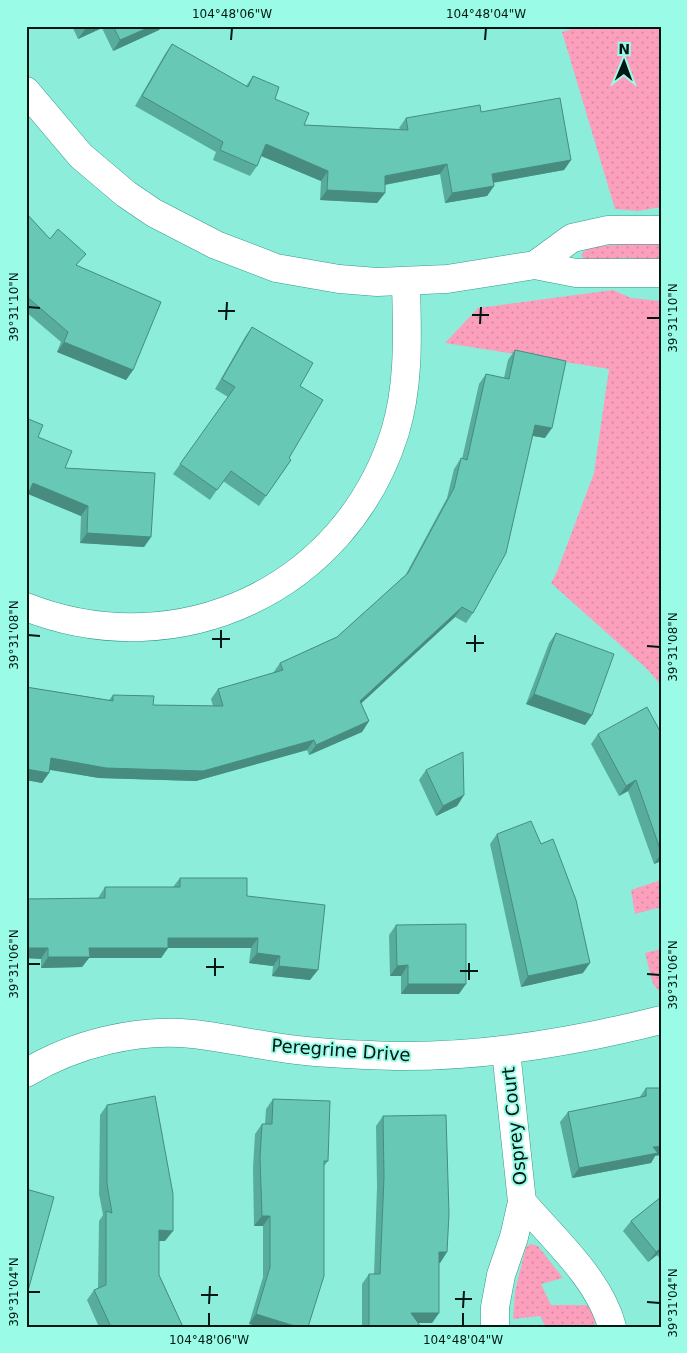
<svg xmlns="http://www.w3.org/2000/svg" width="687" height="1353" viewBox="0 0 687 1353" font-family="'DejaVu Sans',sans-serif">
<defs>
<pattern id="grass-dots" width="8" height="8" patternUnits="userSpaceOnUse" patternTransform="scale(1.25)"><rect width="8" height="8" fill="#fc9fbd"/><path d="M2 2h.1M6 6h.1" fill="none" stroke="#d688a2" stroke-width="1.8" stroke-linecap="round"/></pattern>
</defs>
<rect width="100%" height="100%" fill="#8ceeda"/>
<g fill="url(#grass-dots)">
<path d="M583,26H661V207L638,211L615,209L562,32Z"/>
<path d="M625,244H661V261L626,258L588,260L584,259L581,255L588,247Z"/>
<path d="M613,290L631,298L661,301V685L646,668L551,583L557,572L594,473L609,369L445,343L478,308Z"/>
<path d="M661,880V907L635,914L631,890Z"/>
<path d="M661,949V993L653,984L645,953Z"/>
<path d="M531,1244L538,1246L563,1278L541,1284L551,1305H587L594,1316L595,1327H546L540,1316L513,1319L515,1291L526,1247Z"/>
</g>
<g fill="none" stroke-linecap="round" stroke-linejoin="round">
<defs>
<g id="minor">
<path d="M26,91L81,156L126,194L154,213L216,245L276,268L339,279L377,282L447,279L535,265L572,238L608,230H661"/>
<path d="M535,265L576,273H661"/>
<path d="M26,607C179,667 346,589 395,432C410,382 407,332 406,282"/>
<path d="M26,1073C74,1044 137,1028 193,1034C228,1038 262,1046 297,1050C330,1054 363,1055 396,1056C486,1057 574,1042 661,1020"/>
<path d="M522,1202C554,1239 600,1280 612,1327"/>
<path d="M495,1327V1307L501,1275L514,1237L522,1202L506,1051"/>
</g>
</defs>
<use href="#minor" stroke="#339a88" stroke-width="29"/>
<use href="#minor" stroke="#fff" stroke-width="28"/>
</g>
<g fill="#58ac9c">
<path d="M72,26H162L159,30L113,51L102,28L78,39Z"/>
<path d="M172,44L246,86L253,76L275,99L304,125L400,129L399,128L406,118L481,112L571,160L564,170L493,183L494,186L487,196L445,203L440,174L385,185V193L377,203L320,200L321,181L261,156L257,166L250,176L213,160L216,152L135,106L165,54Z"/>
<path d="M26,213L50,239L77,266L133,370L126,380L57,352L61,342L26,312Z"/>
<path d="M252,327L300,386L289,458L291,460L259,506L223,481L210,500L173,474L228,397L215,389L245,337Z"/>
<path d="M515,350L545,438L533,436L473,613L466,623L455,617L361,703L369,721L362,732L309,755L307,750L196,781L99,778L49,769L42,783L26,780V687L109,700L113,695L153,705L213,706L211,699L218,689L273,673L280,663L337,637L405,576L447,498L454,469L461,458L462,459L479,384L486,374L504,378L508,360Z"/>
<path d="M38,437L65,468L151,537L144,547L80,543L81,516L28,494Z"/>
<path d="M556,633L592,715L585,725L526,704L549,643Z"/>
<path d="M661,733V861L654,864L628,791L619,796L591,744L598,734Z"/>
<path d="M426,770L464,795L457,806L436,816L419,780Z"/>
<path d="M497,834L583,973L521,987L490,844Z"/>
<path d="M180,878L247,896L310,980L272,976L273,966L249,963L251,948H168L161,958H89L82,967L41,968V959L26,958V899L98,898L105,887H173Z"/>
<path d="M396,925L459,994H401V976H390L389,935Z"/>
<path d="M646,1088L655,1156L651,1163L572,1178L560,1122L568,1112L639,1098Z"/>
<path d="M273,1099L328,1161L324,1166V1276L249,1324L263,1277V1226H254L253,1168L255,1134L262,1124H265L266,1109Z"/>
<path d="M107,1105L165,1241H159V1275L183,1327H99L87,1300L94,1290L98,1288L99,1221L103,1215L99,1194L100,1115Z"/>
<path d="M383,1116L447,1252L440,1263H439V1313L432,1323H418L421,1327H362V1284L369,1274H374L377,1187L376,1126Z"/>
<path d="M661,1197V1260L657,1255L648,1262L623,1231L631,1221Z"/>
</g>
<g fill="#478c7f">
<path d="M92,26H104L102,28L78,39L85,29Z"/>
<path d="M152,26H162L159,30L113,51L120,40Z"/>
<path d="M440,26H467L460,27Z"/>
<path d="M266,144L328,171L321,181L259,155Z"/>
<path d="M571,160L564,170L485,184L492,174Z"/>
<path d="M447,164L440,174L378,186L385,176Z"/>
<path d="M494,186L487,196L445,203L452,193Z"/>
<path d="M327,190L385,193L377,203L320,200Z"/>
<path d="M64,342L133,370L126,380L57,352Z"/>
<path d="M535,425L552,428L545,438L528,435Z"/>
<path d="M33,483L88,506L81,516L26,493Z"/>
<path d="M87,533L151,537L144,547L80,543Z"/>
<path d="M462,607L455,617L353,711L360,701Z"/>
<path d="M534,694L592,715L585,725L526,704Z"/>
<path d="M369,721L362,732L309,755L316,745Z"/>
<path d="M314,740L307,750L196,781L99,778L44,769L51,758Z"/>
<path d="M26,769L49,773L42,783L26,780Z"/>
<path d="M636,780L628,791L619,796L626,786Z"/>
<path d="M464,795L457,806L436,816L443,806Z"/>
<path d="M661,854V861L654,864Z"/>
<path d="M168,938H258L251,948H161Z"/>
<path d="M26,948H48L41,959L26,958Z"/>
<path d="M89,948H168L161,958H89L82,967L41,968L48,957Z"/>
<path d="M257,953L280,956L273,966L249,963Z"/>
<path d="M590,963L583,973L521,987L528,976Z"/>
<path d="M408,965L401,976H390L397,966Z"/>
<path d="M279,966L318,970L310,980L272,976Z"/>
<path d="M408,984H466L459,994H401Z"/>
<path d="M661,1146V1155L655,1156L651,1163L572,1178L579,1168L653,1147Z"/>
<path d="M262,1216H270L263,1226H254Z"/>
<path d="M159,1230L173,1231L165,1241H152Z"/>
<path d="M661,1248V1250L657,1255L648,1262L656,1252Z"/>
<path d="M439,1252H447L440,1263L432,1262Z"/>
<path d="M411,1313H439L432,1323H404Z"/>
<path d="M256,1314L298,1327H258L249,1324Z"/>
</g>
<g fill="#66c8b5" stroke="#478c7f">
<path d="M84,26H92L85,29Z"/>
<path d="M113,26H152L120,40Z"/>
<path d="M172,44L248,87L253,76L279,87L275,99L309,113L304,125L408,130L406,118L480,105L481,112L560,98L571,160L492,174L494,186L452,193L447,164L385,176V193L327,190L328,171L266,144L257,166L220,150L223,142L142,96Z"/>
<path d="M26,213L50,239L58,229L86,254L76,265L161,302L133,370L64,342L68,332L26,296Z"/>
<path d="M252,327L313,363L300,386L323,400L289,458L291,460L266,496L231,471L217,490L180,464L235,387L222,379Z"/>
<path d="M515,350L566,361L552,428L535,425L506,553L473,613L462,607L360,701L369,721L316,745L314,740L203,771L106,768L51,758L49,773L26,769V687L113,701V695L154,696L153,705L223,706L218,689L283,670L280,663L337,637L408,573L454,488L461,458L467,460L486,374L509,379Z"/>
<path d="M26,418L43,425L38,437L72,451L65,468L155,473L151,537L87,533L88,506L33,483L26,499Z"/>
<path d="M556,633L614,654L592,715L534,694Z"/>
<path d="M647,707L661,733V852L636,780L626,786L598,734Z"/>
<path d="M463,752L464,795L443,806L426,770Z"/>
<path d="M531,821L541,844L553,839L576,900L590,963L528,976L497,834Z"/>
<path d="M180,878H247V896L325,905L318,970L279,966L280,956L257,953L258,938H168V948H89L90,957H48V948H26V899L105,898V887H180Z"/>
<path d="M466,924V984H408V965L397,966L396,925Z"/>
<path d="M646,1088H661V1146L653,1147L658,1153L579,1168L568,1112L646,1096Z"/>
<path d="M155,1096L173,1194V1231L159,1230V1275L183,1327H111L94,1290L106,1285V1211L112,1213L107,1184V1105Z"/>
<path d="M273,1099L330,1101L328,1161H324V1276L308,1327H298L256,1314L270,1267V1216H262L260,1158L262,1124H272Z"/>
<path d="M446,1115L449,1214L447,1252H439V1313H411L421,1327H369V1274H380L384,1177L383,1116Z"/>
<path d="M26,1189L54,1197L26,1298Z"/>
<path d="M661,1197V1248L656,1252L631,1221Z"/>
</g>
<path fill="none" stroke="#001813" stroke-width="2" d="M231,40L232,28M485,40L486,28M28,307L40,308M218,311H235M472,315H489M647,318H660M226,320L227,302M480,324L481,307M28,635L40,636M212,639H230M466,643H484M647,646L660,647M221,648V630M475,652V635M28,964H40M206,967H224M460,971H478M647,974L660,975M215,976V958M469,980V963M28,1292H40M201,1295H218M455,1299H472M647,1302L660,1303M209,1304L210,1286M463,1308L464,1291M209,1326V1313M463,1326V1313"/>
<g text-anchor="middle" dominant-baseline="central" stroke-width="4" stroke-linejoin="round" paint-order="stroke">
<g font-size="18" fill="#001813" stroke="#9afce7">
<text transform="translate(341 1050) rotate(4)">Peregrine Drive</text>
<text transform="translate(514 1126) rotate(-96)">Osprey Court</text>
</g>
</g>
<rect width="687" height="1353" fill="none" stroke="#9afce7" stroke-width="55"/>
<g transform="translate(624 62) rotate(1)" stroke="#9afce7" stroke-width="4" paint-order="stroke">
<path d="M0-4L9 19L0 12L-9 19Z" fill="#001813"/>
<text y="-8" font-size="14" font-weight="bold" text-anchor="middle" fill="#001813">N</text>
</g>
<rect x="28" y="28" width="632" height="1298" fill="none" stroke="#001813" stroke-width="2"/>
<g font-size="12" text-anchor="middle" fill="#001813">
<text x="232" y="18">104°48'06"W</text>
<text x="486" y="18">104°48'04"W</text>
<text transform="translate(14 307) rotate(-90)" y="4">39°31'10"N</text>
<text transform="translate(673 318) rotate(-90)" y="4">39°31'10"N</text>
<text transform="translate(14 635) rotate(-90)" y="4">39°31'08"N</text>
<text transform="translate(673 647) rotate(-90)" y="4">39°31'08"N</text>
<text transform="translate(14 964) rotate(-90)" y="4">39°31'06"N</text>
<text transform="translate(673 975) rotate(-90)" y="4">39°31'06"N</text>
<text transform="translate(14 1292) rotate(-90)" y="4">39°31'04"N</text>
<text transform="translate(673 1303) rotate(-90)" y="4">39°31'04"N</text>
<text x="209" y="1344">104°48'06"W</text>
<text x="463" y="1344">104°48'04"W</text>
</g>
</svg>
